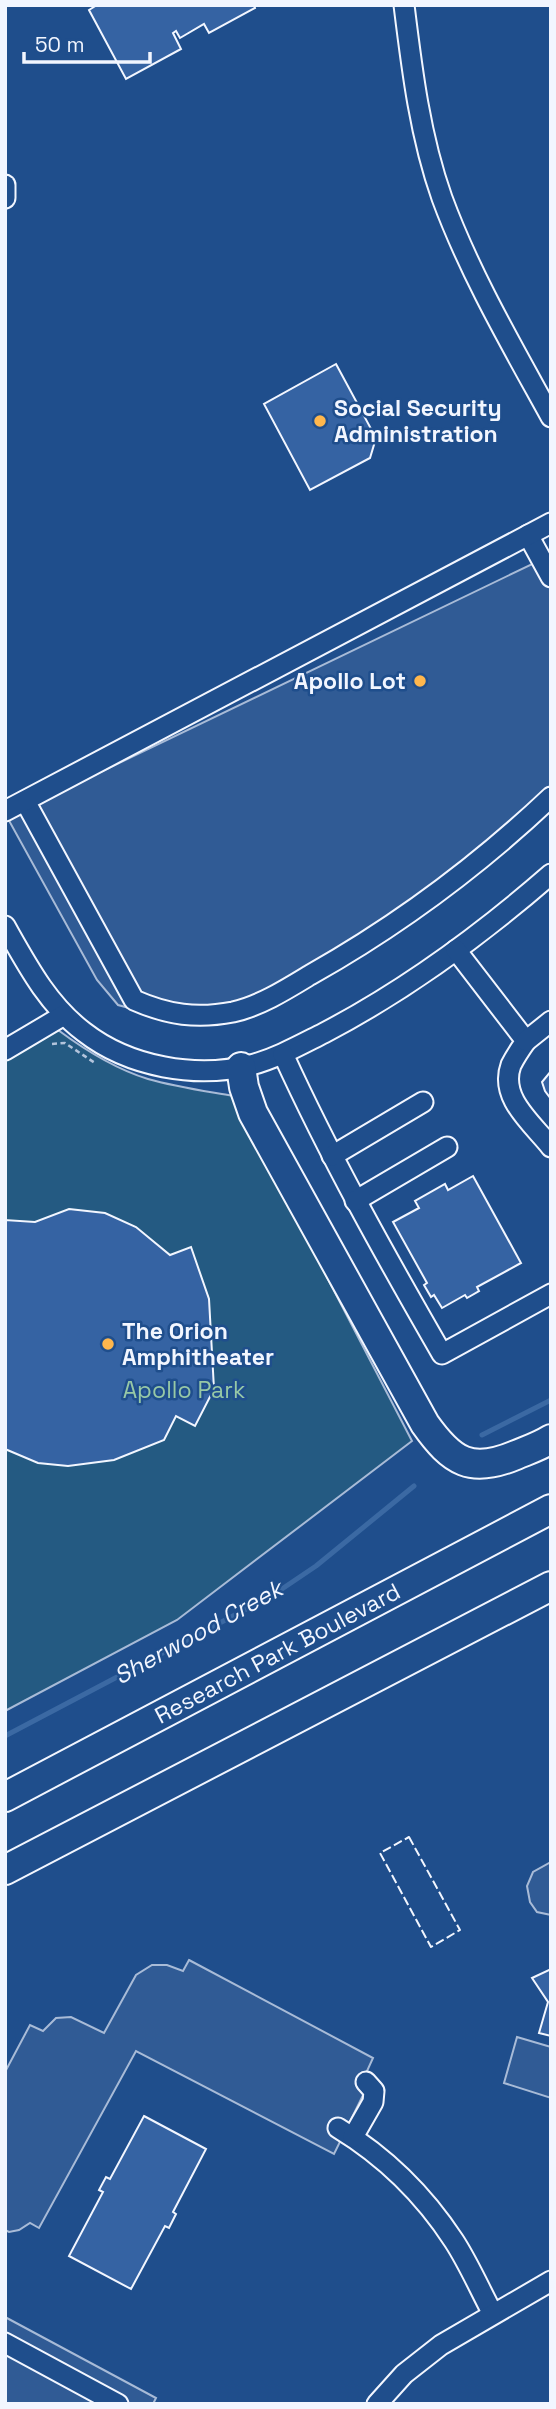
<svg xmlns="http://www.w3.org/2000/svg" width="556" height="2409" viewBox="0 0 556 2409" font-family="'Space Grotesk',sans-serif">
<rect width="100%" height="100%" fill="#1f4e8c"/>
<path fill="#245a82" stroke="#a8bbd7" stroke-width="2" d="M58,1030C85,1050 115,1069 148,1079C176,1087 205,1091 233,1096L412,1441L177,1620L5,1711V1050Z"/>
<g fill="#305b95" stroke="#a8bbd7" stroke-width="2">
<path d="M551,555V807L270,1006L182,1022L118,1005L97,980L7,817Z"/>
<path d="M551,1862V1915L537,1912L530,1902L527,1886L533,1872Z"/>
<path d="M189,1960L373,2058L367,2071L372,2077L334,2154L136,2051L39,2228L30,2223L19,2230L9,2232L5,2230V2072L30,2025L43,2031L56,2018L71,2017L104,2033L136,1975L152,1965H167L183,1971Z"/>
<path d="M517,2037L551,2047V2098L504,2083Z"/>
<path d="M5,2317L156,2398L153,2404H5Z"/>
</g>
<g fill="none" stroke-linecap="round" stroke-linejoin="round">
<g stroke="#3b69a3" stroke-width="5">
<path d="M482,1435L551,1400"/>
<path d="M5,1736L273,1595L316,1566L414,1486"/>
</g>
</g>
<g fill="#3563a3" stroke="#f2f6ff" stroke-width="2">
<path d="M97,5H254L255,8L209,33L204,24L180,38L176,31L173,33L181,49L126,79L89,10Z"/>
<path d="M336,364L376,438L370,458L310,490L264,404Z"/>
<path d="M551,1071V1099L545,1091L542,1082Z"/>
<path d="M473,1176L521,1263L477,1287L479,1291L467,1298L465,1295L442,1308L434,1295L431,1297L424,1285L427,1283L393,1222L419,1208L415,1201L445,1184L448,1190Z"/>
<path d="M69,1209L105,1213L136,1227L170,1255L191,1247L209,1299L214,1389L195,1426L176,1416L164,1440L114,1460L68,1466L38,1463L5,1449V1220L35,1222Z"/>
<path d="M551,1969V2036L539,2033L548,2002L532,1978Z"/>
<path d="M144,2116L206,2149L173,2212L176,2214L169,2228L165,2226L131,2289L69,2256L103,2192L99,2190L106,2177L110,2179Z"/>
</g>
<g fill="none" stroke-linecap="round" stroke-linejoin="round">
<defs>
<g id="minor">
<path d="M404,5C412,70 420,136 442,198C470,274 512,346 551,417"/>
<path d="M5,185V198"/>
<path d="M528,535L551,577"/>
<path d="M25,801L134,1000C168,1015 197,1019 233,1012C260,1006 287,989 310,975C397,926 478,866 551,797"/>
<path d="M5,811L551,523"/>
<path d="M5,926C27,965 48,1005 84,1032C129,1067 196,1079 251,1065C277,1058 300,1045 324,1033C406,990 481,935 551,874"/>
<path d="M456,950L526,1041C521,1048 515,1057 511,1065C499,1098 532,1123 551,1147"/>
<path d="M526,1041L551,1021"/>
<path d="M5,1050L64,1015"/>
<path d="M283,1054C330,1157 385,1255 442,1354L551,1294"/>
<path d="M332,1156L423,1102"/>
<path d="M355,1201L447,1147"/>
<path d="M338,2128C384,2156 424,2195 454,2241C469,2264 480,2290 493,2314"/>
<path d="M353,2137L373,2102L374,2091L366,2082"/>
<path d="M5,2343L118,2404"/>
<path d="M377,2404L404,2374L441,2345L551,2281"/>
</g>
<g id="highway">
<path d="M241,1067L244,1087L253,1113L425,1424C452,1462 471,1474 516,1455C528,1450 540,1446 551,1439"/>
<path id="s1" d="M5,1797L551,1509"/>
<path d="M5,1870L551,1586"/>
</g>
</defs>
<use href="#minor" stroke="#f2f6ff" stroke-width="23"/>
<use href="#highway" stroke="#f2f6ff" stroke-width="32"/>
<path stroke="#b3c4dc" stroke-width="2.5" stroke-dasharray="5 3.5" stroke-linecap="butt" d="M52,1044L65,1043L95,1063"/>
<use href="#minor" stroke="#1f4e8c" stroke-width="19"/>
<use href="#highway" stroke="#1f4e8c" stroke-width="28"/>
<path stroke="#f2f6ff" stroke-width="2" stroke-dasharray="9 3.5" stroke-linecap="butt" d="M409,1837L460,1930L431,1947L380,1853Z"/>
</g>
<g fill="#ffb74d" stroke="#1f4e8c" stroke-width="2.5">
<circle cx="320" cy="421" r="7"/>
<circle cx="420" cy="681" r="7"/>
<circle cx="108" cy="1344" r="7"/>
</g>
<g text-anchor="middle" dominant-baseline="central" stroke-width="5" stroke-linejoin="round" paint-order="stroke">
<g font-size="23" font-weight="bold" fill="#f2f6ff" stroke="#1f4e8c" text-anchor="start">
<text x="334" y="408">Social Security<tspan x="334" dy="26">Administration</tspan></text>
<text x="406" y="681" text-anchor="end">Apollo Lot</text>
<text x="122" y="1331">The Orion<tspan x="122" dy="26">Amphitheater</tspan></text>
</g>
<g font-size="23" fill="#97c8a6" stroke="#1f4e8c">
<text x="184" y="1390">Apollo Park</text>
</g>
<g font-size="23" fill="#f2f6ff" stroke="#1f4e8c">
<text stroke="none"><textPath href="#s1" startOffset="308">Research Park Boulevard</textPath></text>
</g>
<g font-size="24" font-style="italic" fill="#f2f6ff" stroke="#1f4e8c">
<text transform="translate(198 1632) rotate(-29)">Sherwood Creek</text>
</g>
</g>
<rect width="556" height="2409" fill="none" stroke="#f2f6ff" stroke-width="14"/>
<path d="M24 52v10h126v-10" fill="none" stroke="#f2f6ff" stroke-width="3.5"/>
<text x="35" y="52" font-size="21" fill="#f2f6ff" stroke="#1f4e8c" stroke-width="5" paint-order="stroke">50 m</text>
</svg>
